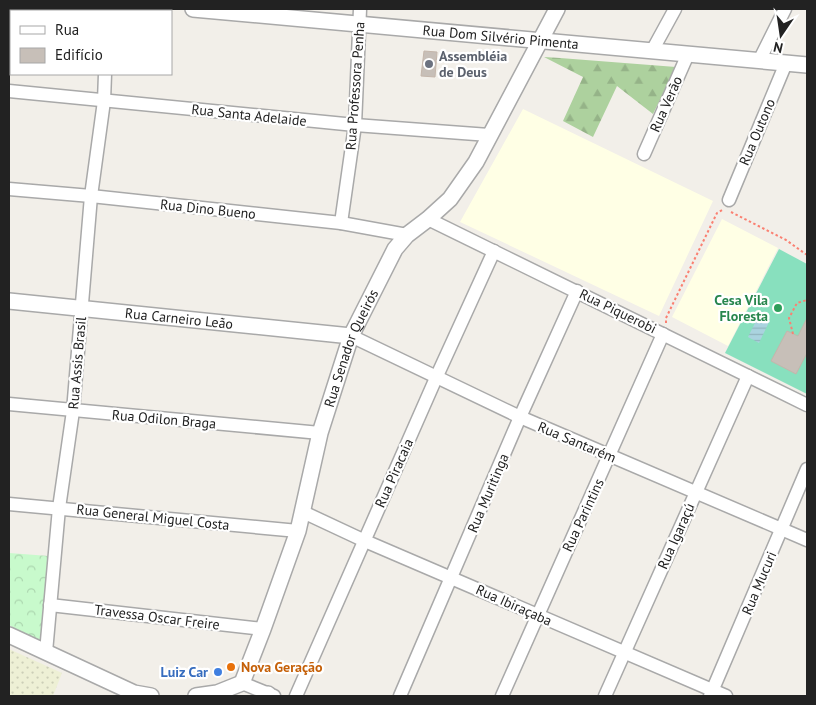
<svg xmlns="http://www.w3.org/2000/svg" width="816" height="705" viewBox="0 0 816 705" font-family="'PT Sans',sans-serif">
<defs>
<pattern id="farmland-dots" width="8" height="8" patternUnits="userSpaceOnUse" patternTransform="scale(1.25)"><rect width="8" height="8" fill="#eef0d5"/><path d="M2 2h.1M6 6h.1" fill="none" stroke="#ccceb7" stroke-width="1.8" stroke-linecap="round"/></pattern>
<pattern id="forest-firs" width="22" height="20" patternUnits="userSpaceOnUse" patternTransform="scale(1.25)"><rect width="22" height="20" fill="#add19e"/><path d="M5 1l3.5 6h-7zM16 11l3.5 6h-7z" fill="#95b388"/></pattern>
<pattern id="park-crowns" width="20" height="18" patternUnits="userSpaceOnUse" patternTransform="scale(1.25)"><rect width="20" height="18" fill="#c8facc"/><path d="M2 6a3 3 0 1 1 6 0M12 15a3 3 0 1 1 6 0" fill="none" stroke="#acd6af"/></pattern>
<pattern id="water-rules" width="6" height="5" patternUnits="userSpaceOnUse" patternTransform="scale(1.25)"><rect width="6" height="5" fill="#aad3df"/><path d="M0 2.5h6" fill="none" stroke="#92b5bf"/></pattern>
</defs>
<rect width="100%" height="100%" fill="#f2efe9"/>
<g fill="#ffffe5">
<path d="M523,109L713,201L659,316L460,222Z"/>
<path d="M722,219L778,248L728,346L672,317Z"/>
</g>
<path fill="url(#farmland-dots)" d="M9,649L62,673L53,696H9Z"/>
<path fill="url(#forest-firs)" d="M544,57L560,58L676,67L653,114L617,86L593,137L563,121L583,77Z"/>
<path fill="url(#park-crowns)" d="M9,553L49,556L41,643L9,625Z"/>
<path fill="#88e0be" d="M779,249L807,264V394L725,353Z"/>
<path fill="url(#water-rules)" d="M758,317L769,322L759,343L748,337Z"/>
<g fill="#c7bfb8" stroke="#c4b6ab">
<path d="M424,51L437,52L435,77L421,76Z"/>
<path d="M807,318V353L796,374L771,361L787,331L798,336Z"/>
</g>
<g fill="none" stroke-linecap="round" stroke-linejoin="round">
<defs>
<g id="minor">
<path d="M108,11V9"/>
<path d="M652,51L675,9"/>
<path d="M759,61L785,9"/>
<path d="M9,91L355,125L489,135"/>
<path d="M644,154L688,54"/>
<path d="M9,189L91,196L341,223L407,235"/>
<path d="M729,200L786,63"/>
<path d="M428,219L807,405"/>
<path d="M341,223L355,125L360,9"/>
<path d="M351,336L520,417L807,540"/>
<path d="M9,404L320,433"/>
<path d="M9,504L298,531"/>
<path d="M303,512L365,541L726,696"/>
<path d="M50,605L263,629"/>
<path d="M46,652L59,508L73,411L91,196L104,101L105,74"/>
<path d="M242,683L274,696"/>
<path d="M296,696L436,378L494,251"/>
<path d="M400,696L520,417L577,291"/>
<path d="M502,696L663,334"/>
<path d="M605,696L748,376"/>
<path d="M710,696L807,469"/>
</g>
<g id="tertiary">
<path id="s1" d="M193,9L807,65"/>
<path id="s2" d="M9,301L351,336"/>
<path d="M9,635L134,693L151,696"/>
<path d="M268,694V696"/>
<path id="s3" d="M196,696L217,693L242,683L263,629L298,531L320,433L351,336L395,249L407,235L428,219L450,199L476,162L557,9"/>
</g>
</defs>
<use href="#minor" stroke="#a9a9a9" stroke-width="15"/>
<use href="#tertiary" stroke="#a9a9a9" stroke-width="18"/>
<g stroke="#fa8072" stroke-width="2" stroke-dasharray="2.5 2.5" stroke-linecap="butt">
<path d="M731,212L786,240L807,255"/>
<path d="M807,290V292"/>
<path d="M666,323V318L717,213L724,209"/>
<path d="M793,334L789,318L797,303L807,300"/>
</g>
<use href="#minor" stroke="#fff" stroke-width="12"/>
<use href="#tertiary" stroke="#fff" stroke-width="15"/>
</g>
<circle fill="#6b7280" stroke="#fff" stroke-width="2" cx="429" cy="64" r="5"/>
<circle fill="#2e9e5b" stroke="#fff" stroke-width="2" cx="778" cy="308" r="5"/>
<circle fill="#e8710a" stroke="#fff" stroke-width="2" cx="231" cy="667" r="5"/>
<circle fill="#3f7fe0" stroke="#fff" stroke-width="2" cx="218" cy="672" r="5"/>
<g text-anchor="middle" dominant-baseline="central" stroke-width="4.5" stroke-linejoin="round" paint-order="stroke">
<g font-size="14" fill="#222" stroke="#fff">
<text stroke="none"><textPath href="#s1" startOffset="309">Rua Dom Silvério Pimenta</textPath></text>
<text transform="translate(355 86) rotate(-86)">Rua Professora Penha</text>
<text transform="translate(666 104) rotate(-66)">Rua Verão</text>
<text transform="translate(249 115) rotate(6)">Rua Santa Adelaide</text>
<text transform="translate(757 132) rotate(-67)">Rua Outono</text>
<text transform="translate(208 209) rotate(6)">Rua Dino Bueno</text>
<text transform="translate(618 311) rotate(26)">Rua Piquerobi</text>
<text stroke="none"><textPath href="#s2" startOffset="171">Rua Carneiro Leão</textPath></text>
<text stroke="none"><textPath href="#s3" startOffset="401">Rua Senador Queirós</textPath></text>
<text transform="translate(77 363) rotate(-85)">Rua Assis Brasil</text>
<text transform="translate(164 419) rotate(5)">Rua Odilon Braga</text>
<text transform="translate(577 442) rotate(23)">Rua Santarém</text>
<text transform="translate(394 473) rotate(-66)">Rua Piracaia</text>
<text transform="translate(488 493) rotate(-67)">Rua Muritinga</text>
<text transform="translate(583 515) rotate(-65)">Rua Parintins</text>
<text transform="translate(153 517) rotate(6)">Rua General Miguel Costa</text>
<text transform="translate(676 536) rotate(-66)">Rua Igaraçú</text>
<text transform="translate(759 583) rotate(-67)">Rua Mucuri</text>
<text transform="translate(514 605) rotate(24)">Rua Ibiraçaba</text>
<text transform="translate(157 617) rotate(7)">Travessa Oscar Freire</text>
</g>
<g font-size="14" font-weight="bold" fill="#5b616d" stroke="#fff" text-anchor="start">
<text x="439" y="56">Assembléia<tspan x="439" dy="16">de Deus</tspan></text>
</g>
<g font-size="14" font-weight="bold" fill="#27864d" stroke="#fff" text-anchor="end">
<text x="768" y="300">Cesa Vila<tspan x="768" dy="16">Floresta</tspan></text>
</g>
<g font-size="14" font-weight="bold" fill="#c56008" stroke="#fff" text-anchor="start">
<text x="241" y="667">Nova Geração</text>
</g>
<g font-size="14" font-weight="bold" fill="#366cbe" stroke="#fff" text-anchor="end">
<text x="208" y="672">Luiz Car</text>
</g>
</g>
<rect width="816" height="705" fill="none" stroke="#222222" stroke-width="20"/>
<rect x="10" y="10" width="162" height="65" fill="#ffffff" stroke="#a7a7a7"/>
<rect x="20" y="26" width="25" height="8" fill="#ffffff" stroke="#a7a7a7"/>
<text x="55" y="35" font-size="15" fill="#222222">Rua</text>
<rect x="20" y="48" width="25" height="15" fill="#c7bfb8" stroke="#a7a7a7"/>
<text x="55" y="60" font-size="15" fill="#222222">Edifício</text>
<g transform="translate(781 35) rotate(193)" stroke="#ffffff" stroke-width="4" paint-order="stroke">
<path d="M0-4L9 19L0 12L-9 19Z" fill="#222222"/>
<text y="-8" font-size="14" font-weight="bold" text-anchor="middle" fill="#222222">N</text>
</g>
</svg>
